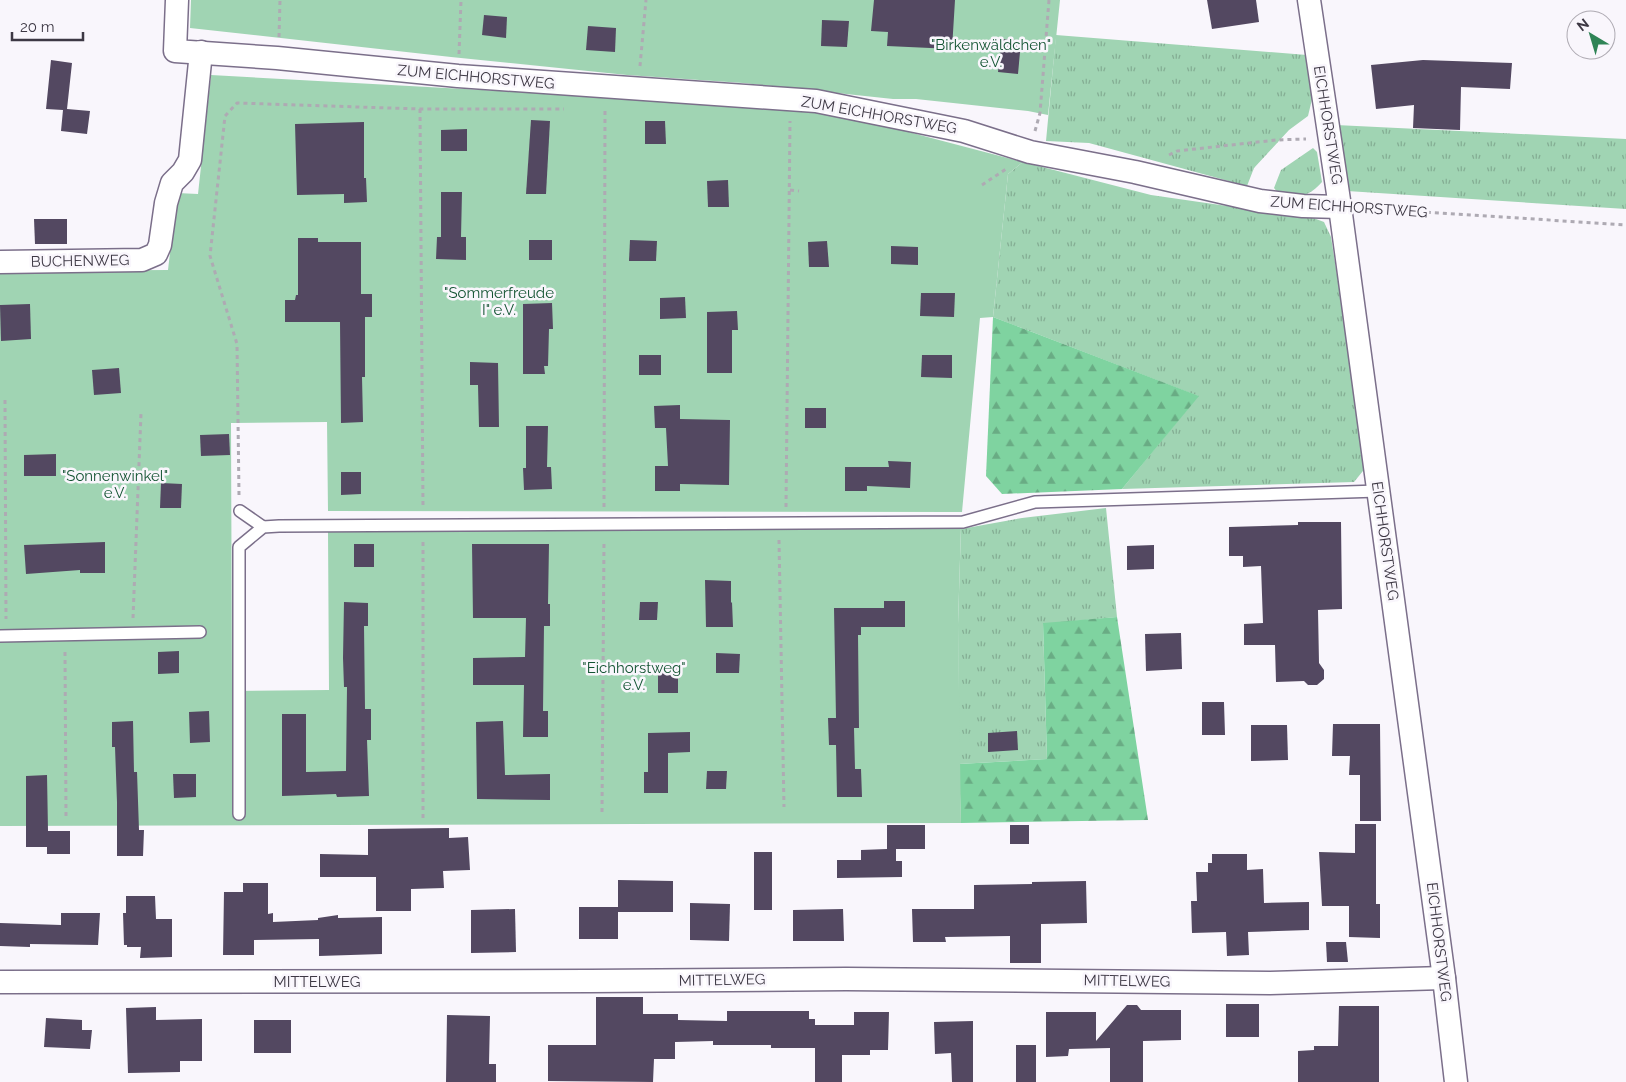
<svg xmlns="http://www.w3.org/2000/svg" width="1626" height="1082" viewBox="0 0 1626 1082" font-family="Raleway,sans-serif">
<defs>
<pattern id="grass-tufts" width="24" height="20" patternUnits="userSpaceOnUse" patternTransform="scale(1.25)"><rect width="24" height="20" fill="#a0d4b3"/><path d="M3 7l-1-3M5 7V3M7 7l1-3M15 17l-1-3M17 17v-4M19 17l1-3" fill="none" stroke="#84ad93"/></pattern>
<pattern id="forest-firs" width="22" height="20" patternUnits="userSpaceOnUse" patternTransform="scale(1.25)"><rect width="22" height="20" fill="#7fd3a0"/><path d="M5 1l3.5 6h-7zM16 11l3.5 6h-7z" fill="#69ac84"/></pattern>
</defs>
<rect width="100%" height="100%" fill="#f9f6fc"/>
<g fill="url(#grass-tufts)">
<path d="M1056,35L1307,55L1313,95L1308,116L1289,130L1254,168L1247,186L1089,143L1046,141Z"/>
<path d="M1336,125L1626,139V209L1347,191Z"/>
<path d="M1313,148L1317,152L1322,182C1305,200 1300,196 1278,193L1274,188L1281,170Z"/>
<path d="M1023,162L1151,195L1275,213L1308,216L1324,222L1331,237L1367,466L1354,482L1122,489L1198,396L993,317L1008,174Z"/>
<path d="M1106,508L1117,617L1043,624L1047,759L959,764L958,624L961,529L1022,518Z"/>
</g>
<g fill="url(#forest-firs)">
<path d="M993,317L1199,396L1122,489L1002,494L986,476Z"/>
<path d="M1117,617L1148,820L961,823L959,764L1047,759L1043,623Z"/>
</g>
<g fill="#a0d4b3">
<path d="M191,0H1060L1048,115L1028,111L916,99H893L743,83L627,75L451,57L190,28Z"/>
<path d="M211,75L790,107L878,124L1023,162L1008,174L993,317L980,318L962,512L328,511L327,422L231,423L232,691L329,690L328,532L961,527L958,624L961,823L0,826V271L168,270L177,193L198,194Z"/>
</g>
<g fill="#534861">
<path d="M874,0H955L952,49L887,46L888,32L871,31Z"/>
<path d="M1207,0H1256L1259,22L1212,29Z"/>
<path d="M484,15L507,17L506,38L482,35Z"/>
<path d="M822,20L849,21L847,47L821,46Z"/>
<path d="M588,26L616,28L615,52L586,50Z"/>
<path d="M1002,39L1021,41L1018,74L998,72Z"/>
<path d="M51,60L72,63L67,109L90,111L87,134L61,131L63,110L46,109Z"/>
<path d="M1423,60L1512,63L1510,89L1461,87L1460,130L1413,128L1414,105L1376,109L1371,65Z"/>
<path d="M531,120L550,121L546,194H526Z"/>
<path d="M645,121H665L666,144H645Z"/>
<path d="M364,122V178H366L367,202L344,203V194L297,195L295,124Z"/>
<path d="M467,129V151H441V130Z"/>
<path d="M728,180L729,207H708L707,181Z"/>
<path d="M441,192H462L461,237H466V260L436,259L437,237H441Z"/>
<path d="M34,219H67V244H35Z"/>
<path d="M298,238H318V242H361V294H372V317H365V377H362L363,422L341,423L340,322H285V300H295L296,295H298Z"/>
<rect x="529" y="240" width="23" height="20"/>
<path d="M630,240L657,241L656,261H629Z"/>
<path d="M827,241L829,267H809L808,242Z"/>
<path d="M891,246L918,247V265L891,264Z"/>
<path d="M921,293H955L954,317L920,316Z"/>
<path d="M685,297L686,318L660,319V298Z"/>
<path d="M552,303L553,329H549L548,366H544L545,374H523V304Z"/>
<path d="M30,304L31,339L1,341L0,305Z"/>
<path d="M737,311L738,330H732V373H707V312Z"/>
<rect x="639" y="355" width="22" height="20"/>
<path d="M922,355H952V378L921,377Z"/>
<path d="M470,362L498,363L499,427H479L478,385H470Z"/>
<path d="M119,368L121,393L94,395L92,370Z"/>
<path d="M680,405V419L730,420L729,485L680,484V491H655V466H668L666,428H655L654,406Z"/>
<rect x="805" y="408" width="21" height="20"/>
<path d="M526,426H548L547,467H551L552,489L524,490L523,468H526Z"/>
<path d="M229,434L230,455L201,456L200,435Z"/>
<path d="M56,454V476H24V455Z"/>
<path d="M888,461L911,462L910,488L867,486V491H845V467H889Z"/>
<path d="M341,472H361V494L341,495Z"/>
<path d="M161,483L182,484L181,508H160Z"/>
<path d="M1298,522H1341L1342,609L1318,610L1319,663L1324,670V679L1317,685H1308L1304,681L1276,682L1275,645H1244V624L1263,623L1261,566L1243,567V556H1229V527L1298,525Z"/>
<path d="M105,542V573H80V570L26,574L24,545Z"/>
<rect x="354" y="544" width="20" height="23"/>
<path d="M472,544H549L548,604H550V626H544L543,711H548V737H523L524,685H473V658L525,657L526,618H473Z"/>
<path d="M1154,545V569L1127,570V546Z"/>
<path d="M705,580L731,581V603L732,602L733,627H706Z"/>
<path d="M884,601H905V627H861V635H858L859,728H854L855,769H861L862,797H837L836,745H829L828,718H836L834,608H884Z"/>
<path d="M344,602L368,603V626H364L365,709H371V740H367L369,796L337,797L336,794L282,796V714H306V772L346,771L347,687H344L343,658Z"/>
<path d="M640,602H658L657,620H639Z"/>
<path d="M1181,633L1182,669L1146,671L1145,634Z"/>
<path d="M179,651V673L158,674V652Z"/>
<path d="M716,653L740,654L739,673H716Z"/>
<rect x="658" y="667" width="20" height="26"/>
<path d="M1202,702H1224L1225,735H1202Z"/>
<path d="M209,711L210,742L190,743L189,712Z"/>
<path d="M133,721L134,772H137L139,830H144L143,856H117V802L115,747H112V722Z"/>
<path d="M503,721L505,775L550,774V800L477,799L476,722Z"/>
<path d="M1333,724H1380L1381,821H1360V775H1349L1350,756H1332Z"/>
<path d="M1251,725H1287L1288,760L1251,761Z"/>
<path d="M1017,731L1018,750L988,752V733Z"/>
<path d="M690,732V752L668,753V793H644V772H648V733Z"/>
<path d="M707,771H727L726,789H706Z"/>
<path d="M173,774H196V797L174,798Z"/>
<path d="M47,775L48,831H70V854H47V847H26V776Z"/>
<path d="M1355,824H1376V904H1380V938L1349,937V906H1322L1319,852L1355,853Z"/>
<path d="M887,825H925V849H896V861H902V877L837,878V860H861V850L887,849Z"/>
<rect x="1010" y="825" width="19" height="19"/>
<path d="M449,828V838L468,837L470,870L443,871L444,888L411,889V911H376V877H320V854L368,855V829Z"/>
<rect x="754" y="852" width="18" height="58"/>
<path d="M1212,854H1247V870L1263,869L1264,903L1309,902V930L1248,932L1249,955L1227,956L1226,932L1192,933L1191,901H1197L1196,872H1208V863H1212Z"/>
<path d="M618,880L673,881V912H618V939H579V907H618Z"/>
<path d="M1086,881L1087,923L1041,924V963H1010V936L945,937L946,942H913L912,909H974V885L1032,884V882Z"/>
<path d="M243,883H268V914L273,913V922L318,920V918L338,915V918L382,917V954L319,956V939L254,940V955H223L224,892H243Z"/>
<path d="M126,896H155L156,919H172V957L140,958L141,947H127V945H124L123,913H126Z"/>
<path d="M690,903L730,904L729,941L690,940Z"/>
<path d="M515,909L516,952L471,953V910Z"/>
<path d="M843,909L844,941H793V910Z"/>
<path d="M61,913H100L98,945L30,944V947L0,946V923L61,925Z"/>
<path d="M1326,942H1346L1348,962H1327Z"/>
<path d="M596,997H643V1014H678V1020L727,1021V1011H809V1019H815V1025H854V1012H889L888,1050H870V1055H842V1082H815V1048H771V1045H713V1041L675,1042V1059H654L653,1082L548,1081V1045H596Z"/>
<rect x="1226" y="1004" width="33" height="33"/>
<path d="M1127,1005H1137L1141,1010H1181V1040L1143,1041V1082H1110V1048L1069,1049L1068,1056L1046,1057V1012H1096V1041Z"/>
<path d="M1339,1006H1379V1082H1298V1051L1314,1050V1046H1338Z"/>
<path d="M156,1007V1020L202,1019V1061H180V1072L128,1073L126,1008Z"/>
<path d="M447,1015L490,1016L489,1064H496V1082H446Z"/>
<path d="M46,1018L82,1020V1030H92L90,1049L44,1047Z"/>
<rect x="254" y="1020" width="37" height="33"/>
<path d="M973,1021V1082H952L951,1053L935,1054L934,1022Z"/>
<rect x="1016" y="1045" width="20" height="37"/>
</g>
<g fill="none" stroke-linecap="round" stroke-linejoin="round">
<defs>
<g id="service">
<path d="M240,511L263,527"/>
<path d="M0,636L200,632"/>
<path d="M239,814V547L263,527L279,526L963,522L1035,502L1378,491"/>
</g>
<g id="minor">
<path d="M177,0L175,51L277,58L458,76L816,101L964,131L1030,152L1135,172L1260,201L1303,206L1340,207"/>
<path d="M1309,0L1340,207L1444,978L1456,1082"/>
<path d="M0,262L142,260L156,254L160,245L166,203L172,183L183,172L190,160L201,52"/>
<path d="M0,982L590,981L846,979L1270,983L1444,978"/>
</g>
</defs>
<use href="#service" stroke="#7b6f8a" stroke-width="14"/>
<use href="#minor" stroke="#7b6f8a" stroke-width="25"/>
<g stroke="#aeaab3" stroke-width="3" stroke-dasharray="4 4" stroke-linecap="butt">
<path d="M279,37L280,0"/>
<path d="M459,54L461,0"/>
<path d="M640,66L646,0"/>
<path d="M420,109L423,508"/>
<path d="M1035,131L1040,113L1049,0"/>
<path d="M1169,155L1177,151L1276,140L1306,139"/>
<path d="M982,185L1006,169"/>
<path d="M790,190L799,191"/>
<path d="M1363,208L1626,225"/>
<path d="M5,400L6,619"/>
<path d="M239,495L237,344L210,256L225,116L237,103L420,109H564"/>
<path d="M604,507L605,109"/>
<path d="M786,507L790,121"/>
<path d="M779,540L784,807"/>
<path d="M423,542V821"/>
<path d="M133,618L141,413"/>
<path d="M65,652L66,816"/>
<path d="M602,812L604,541"/>
</g>
<use href="#service" stroke="#fff" stroke-width="11"/>
<use href="#minor" stroke="#fff" stroke-width="22"/>
</g>
<g text-anchor="middle" dominant-baseline="central" stroke-width="5" stroke-linejoin="round" paint-order="stroke">
<g font-size="15" fill="#145433" stroke="#f9f6fc">
<text x="991" y="45">"Birkenwäldchen"<tspan x="991" dy="17">e.V.</tspan></text>
<text x="499" y="293">"Sommerfreude<tspan x="499" dy="17">I" e.V.</tspan></text>
<text x="115" y="476">"Sonnenwinkel"<tspan x="115" dy="17">e.V.</tspan></text>
<text x="634" y="668">"Eichhorstweg"<tspan x="634" dy="17">e.V.</tspan></text>
</g>
<g font-size="15" fill="#3d3844" stroke="#f9f6fc">
<text transform="translate(476 77) rotate(5)">ZUM EICHHORSTWEG</text>
<text transform="translate(879 115) rotate(10)">ZUM EICHHORSTWEG</text>
<text transform="translate(1328 125) rotate(81)">EICHHORSTWEG</text>
<text transform="translate(1349 207) rotate(4)">ZUM EICHHORSTWEG</text>
<text transform="translate(80 261) rotate(-1)">BUCHENWEG</text>
<text transform="translate(1385 541) rotate(82)">EICHHORSTWEG</text>
<text transform="translate(1439 942) rotate(83)">EICHHORSTWEG</text>
<text transform="translate(722 980) rotate(-1)">MITTELWEG</text>
<text transform="translate(1127 981) rotate(1)">MITTELWEG</text>
<text x="317" y="982">MITTELWEG</text>
</g>
</g>
<g transform="translate(1591 35) rotate(322)"><circle r="24" fill="#f9f6fc" stroke="#aeaab2"/>
<path d="M0-4L9 19L0 12L-9 19Z" fill="#2f8456"/>
<text y="-8" font-size="14" font-weight="bold" text-anchor="middle" fill="#3d3844">N</text>
</g>
<path d="M12 32v8h71v-8" fill="none" stroke="#3d3844" stroke-width="2.5"/>
<text x="20" y="32" font-size="15" fill="#3d3844" stroke="#f9f6fc" stroke-width="4" paint-order="stroke">20 m</text>
</svg>
